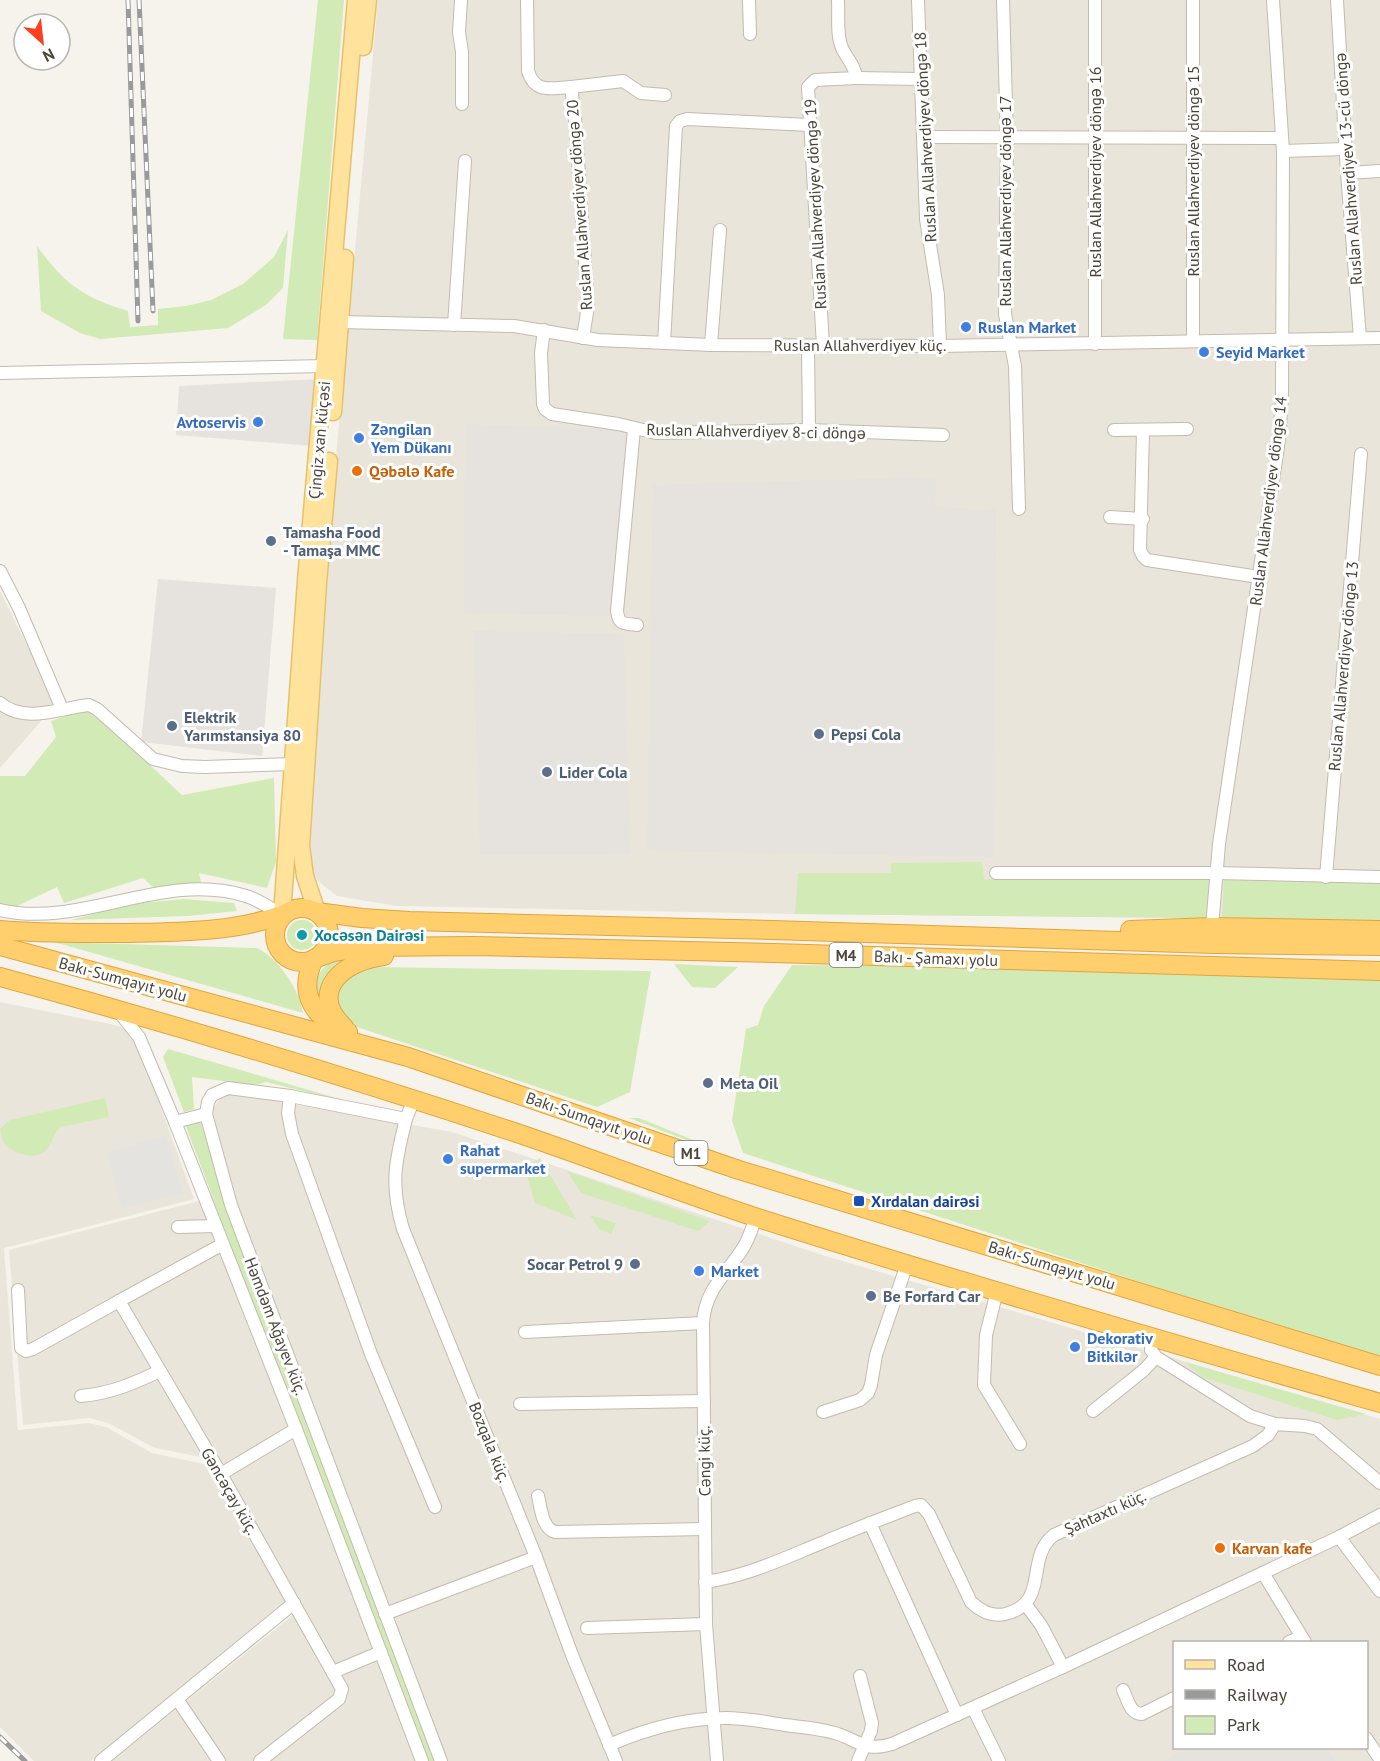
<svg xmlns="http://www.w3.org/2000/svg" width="1380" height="1761" viewBox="0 0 1380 1761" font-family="'PT Sans',sans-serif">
<rect width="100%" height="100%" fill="#f6f3ec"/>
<g fill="#eae5da" fill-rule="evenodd">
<path d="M378,0H1380V920L795,914L397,906L337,896L318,881L309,863L318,653Z"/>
<path d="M0,591L56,704L0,768Z"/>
<path d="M0,1002L110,1024L121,1027L129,1033L135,1042L146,1067L194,1199L4,1248L18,1430L89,1423L106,1427L152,1453L209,1465L285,1601L91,1761H34L0,1727Z"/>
<path d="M228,1095H241L452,1132L822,1255L1380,1419V1761H112L303,1607L221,1461L155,1448L108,1423L89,1418L23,1425L9,1250L199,1201L232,1187L213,1122L214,1107L220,1099ZM1174,1642H1366V1748H1174Z"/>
</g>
<g fill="#e6e2dd">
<path d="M318,379L313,446L176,435L179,386Z"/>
<path d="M466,424L628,430L613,616L464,613V519Z"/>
<path d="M936,477L935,507L996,510L994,857L647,851L653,485Z"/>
<path d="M158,579L276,588L262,756L141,742Z"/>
<path d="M473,631L624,634L630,854L480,855Z"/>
<path d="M1187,1748H1324L1336,1761H1164Z"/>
</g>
<g fill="#d2eab5">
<path d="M318,0H344L317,340L283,339Z"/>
<path d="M288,230L283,288L266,305L228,328L100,339L80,333L41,311L37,246C65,284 82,297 128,311L130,327L158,325V309L186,306L211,300L243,284L274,257Z"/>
<path d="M92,711L182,795L274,778L276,862L267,888L199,873L201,883L154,888L143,878L64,903L57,887L11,909L0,905V776H25L56,737L51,721L72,714Z"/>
<path d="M982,862L984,879L1209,880L1207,918L795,914L798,873H891V863Z"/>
<path d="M1224,880L1380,884V920H1222Z"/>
<path d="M184,899L234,903L237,911L188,916L71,920L131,904Z"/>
<circle cx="302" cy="935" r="15"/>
<path d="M54,942L257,948C279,959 299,989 303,1013Z"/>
<path d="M367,954L323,1004L317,1000C317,994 315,985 316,980C323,959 350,956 367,954Z"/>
<path d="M674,964L738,967L715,988L692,987Z"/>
<path d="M792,965L1060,968L1380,978V1356L1300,1334L743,1153L732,1121L746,1029L758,1025L764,1006Z"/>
<path d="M373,967L651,971L630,1092L597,1107L351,1025L337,1007V991L345,978Z"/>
<path d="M168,1049L371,1108L266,1082L256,1085L192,1077L194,1109L184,1112L163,1057Z"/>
<path d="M105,1098L109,1117L61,1127C53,1133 53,1143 46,1150C36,1161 12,1154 4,1143C2,1139 1,1134 0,1129L10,1120Z"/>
<path d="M629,1118H639L706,1145L712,1150Z"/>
<path d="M200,1120L234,1228L435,1761H427L185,1124Z"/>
<path d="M540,1158L577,1220L535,1203L525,1168Z"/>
<path d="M567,1171L710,1221L698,1231L581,1193Z"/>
<path d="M590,1215L616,1223L611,1234L599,1229Z"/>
<path d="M1185,1362L1366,1414L1337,1420L1202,1377Z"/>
</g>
<path fill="#e5e3e0" d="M166,1136L183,1193L122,1208L107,1152Z"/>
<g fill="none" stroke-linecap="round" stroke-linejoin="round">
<defs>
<g id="minor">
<path d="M461,0L459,32L462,52V104"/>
<path d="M527,0L528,71C535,94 551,88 571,87L575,117L588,306L583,338"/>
<path d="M749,0L750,34"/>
<path d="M918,0L926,219L938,295L940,346"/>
<path d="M1003,0L1007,139L1005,314L1015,366L1019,509"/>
<path d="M1193,0V341"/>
<path d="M1337,0L1347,173L1360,338"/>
<path d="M856,78L921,79"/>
<path d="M571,87L623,81L641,93L665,95"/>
<path d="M923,137L1282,138"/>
<path d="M1283,151L1346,149"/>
<path d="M1347,173L1380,171"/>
<path d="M341,322L514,326L598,340L711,345L940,346L1380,338"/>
<path d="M454,325L465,161"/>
<path d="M544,330L541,353L543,404L545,409L552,414L618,424L656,433L809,430L943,435"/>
<path d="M664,343L676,126L680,121L687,119L810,125"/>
<path d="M1095,344V0"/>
<path d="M711,345L720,230"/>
<path d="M808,346L809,430"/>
<path d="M823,346L808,87L815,80L856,78C855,65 847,59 842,48C836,34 839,15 838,0"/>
<path d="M0,373L325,366"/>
<path d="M634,429L617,611C619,626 624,623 637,625"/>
<path d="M1114,430L1187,429"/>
<path d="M1143,431L1140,550L1143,556L1147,560L1259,577"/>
<path d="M1110,517L1143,519"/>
<path d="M0,571L19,608L62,709"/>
<path d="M0,703C24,724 61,708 89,705L97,709L153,759L182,766L205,767L293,764"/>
<path d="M996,873H1216L1380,877"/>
<path d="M1326,877L1361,454"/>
<path d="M0,910C82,929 163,870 246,896C259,900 270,908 282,915"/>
<path d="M1212,927L1219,844L1279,440L1282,398L1283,151L1273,0"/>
<path d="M119,1012L139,1037L175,1122L296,1429L422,1761"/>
<path d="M290,1096L288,1113L292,1134L371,1354L435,1507"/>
<path d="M414,1099L406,1119L290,1096L228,1088L212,1095L208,1102L206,1114L231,1205L441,1761"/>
<path d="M406,1119C395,1162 390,1185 403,1229L536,1557L572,1655L616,1761"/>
<path d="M175,1122L206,1114"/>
<path d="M178,1227L216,1226"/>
<path d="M223,1244L119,1301L221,1474L342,1689L339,1699L260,1761"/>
<path d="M18,1290L21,1348L26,1351L33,1349L119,1301"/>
<path d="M997,1291L986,1335L984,1385L1020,1444"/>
<path d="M525,1332L703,1323"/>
<path d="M1152,1338L1151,1350L1156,1357L1250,1416L1275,1424"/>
<path d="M81,1396C112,1393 132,1384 160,1371"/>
<path d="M520,1404L704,1401"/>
<path d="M1093,1411L1144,1370L1156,1357"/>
<path d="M823,1412L860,1400L868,1393L871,1385L876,1355L907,1264"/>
<path d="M221,1474L296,1429"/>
<path d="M538,1496C541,1508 542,1528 555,1532L705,1529"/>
<path d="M870,1523L957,1715"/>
<path d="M1339,1537L1380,1515"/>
<path d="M1263,1573L1305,1642"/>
<path d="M705,1582C748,1576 784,1558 824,1542C854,1529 884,1518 915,1506L921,1505L929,1514L971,1602C981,1611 991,1617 1005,1614C1051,1603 1024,1558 1054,1535L1253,1446L1268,1435L1275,1424L1305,1426L1317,1429L1380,1483"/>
<path d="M1026,1605L1041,1625L1063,1667"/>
<path d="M385,1614L536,1557"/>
<path d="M587,1628L706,1624"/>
<path d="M1289,1642L1301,1637"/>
<path d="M333,1672L381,1652"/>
<path d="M1123,1690C1128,1700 1130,1714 1142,1714L1174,1698"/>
<path d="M177,1699L219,1761"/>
<path d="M973,1708L999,1761"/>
<path d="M1366,1738L1380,1759"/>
<path d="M609,1745C646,1729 686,1718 726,1718C746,1718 765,1722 785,1725C800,1727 816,1728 831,1732C857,1738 862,1753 892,1744L1063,1667L1339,1537L1380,1591"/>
<path d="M101,1761L294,1603"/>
<path d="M717,1761L706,1624L703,1323C705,1289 726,1275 743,1248C749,1239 752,1228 756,1217"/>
<path d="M858,1761L871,1731L872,1723L860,1676"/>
</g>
<g id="major">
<path d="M363,47L368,0"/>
<path d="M333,412L345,258"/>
<path d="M317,912L305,876L301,846L318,583L329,461"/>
<path d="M282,915L306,581L356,0"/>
</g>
<g id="highway">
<circle cx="302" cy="935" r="27"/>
<path d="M317,912L362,918L409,921L772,930L1214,944L1380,946"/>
<path d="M0,930C43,934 85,933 128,933C180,932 233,932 282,915"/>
<path d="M1130,930L1212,927L1380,930"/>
<path d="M0,946L408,1057L739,1170L1380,1366"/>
<path d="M0,977C173,1024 344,1076 514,1132C597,1160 678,1192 761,1219C966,1284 1173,1344 1380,1403"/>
<path d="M344,1027C306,991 345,960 384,956"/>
<path d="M348,1032C314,1019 297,994 314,959L333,952L365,947L473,946L774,953L1380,971"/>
</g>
</defs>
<use href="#minor" stroke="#c2bbae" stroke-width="14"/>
<use href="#major" stroke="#e6c16a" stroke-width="19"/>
<use href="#highway" stroke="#e0a43c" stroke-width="20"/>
<use href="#minor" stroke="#fff" stroke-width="12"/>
<use href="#major" stroke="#ffe39c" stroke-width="16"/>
<use href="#highway" stroke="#ffcf6e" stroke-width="18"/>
<defs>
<g id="rail">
<path d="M128,0L138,321"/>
<path d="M139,0L153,311"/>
<path d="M0,1737L25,1761"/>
</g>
</defs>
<use href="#rail" stroke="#9a9a9a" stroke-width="5"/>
<use href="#rail" stroke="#fff" stroke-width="3" stroke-dasharray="9" stroke-linecap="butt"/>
</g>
<g fill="#3f7fe0" stroke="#fff" stroke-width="2">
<circle cx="966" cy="327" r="6"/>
<circle cx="1204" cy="352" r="6"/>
<circle cx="258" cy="422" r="6"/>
<circle cx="359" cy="438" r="6"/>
<circle cx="448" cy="1159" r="6"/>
<circle cx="699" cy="1271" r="6"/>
<circle cx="1075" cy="1347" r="6"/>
</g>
<g fill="#e8710a" stroke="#fff" stroke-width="2">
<circle cx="357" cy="471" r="6"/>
<circle cx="1220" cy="1548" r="6"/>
</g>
<g fill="#5c6f8a" stroke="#fff" stroke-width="2">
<circle cx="271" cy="541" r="6"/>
<circle cx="172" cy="726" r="6"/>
<circle cx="819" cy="734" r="6"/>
<circle cx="547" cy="772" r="6"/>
<circle cx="708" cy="1083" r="6"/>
<circle cx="635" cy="1264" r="6"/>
<circle cx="871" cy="1296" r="6"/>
</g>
<circle fill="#0f9aa8" stroke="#fff" stroke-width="2" cx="302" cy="935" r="6"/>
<rect fill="#1a4fb4" stroke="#fff" stroke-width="2" x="853" y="1195" width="12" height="12" rx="3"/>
<g text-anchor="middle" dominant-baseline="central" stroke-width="6" stroke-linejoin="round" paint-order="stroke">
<g fill="#fff" stroke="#817c74" stroke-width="1.5">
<rect x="829.5" y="943" width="33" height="24" rx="4.5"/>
<rect x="674.5" y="1141" width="33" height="24" rx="4.5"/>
</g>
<g font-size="15" font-weight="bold" fill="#4b4439">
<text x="846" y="955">M4</text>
<text x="691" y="1153">M1</text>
</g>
<g font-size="16" fill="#4b4439" stroke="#fff">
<text transform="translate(925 137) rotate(-93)">Ruslan Allahverdiyev döngə 18</text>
<text transform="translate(1348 169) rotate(-94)">Ruslan Allahverdiyev 13-cü döngə</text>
<text transform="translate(1193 171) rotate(-90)">Ruslan Allahverdiyev döngə 15</text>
<text transform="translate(1095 172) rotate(-90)">Ruslan Allahverdiyev döngə 16</text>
<text transform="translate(1005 201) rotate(-90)">Ruslan Allahverdiyev döngə 17</text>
<text transform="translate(815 204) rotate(-93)">Ruslan Allahverdiyev döngə 19</text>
<text transform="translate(579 205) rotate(-94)">Ruslan Allahverdiyev döngə 20</text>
<text x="860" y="345">Ruslan Allahverdiyev küç.</text>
<text transform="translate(756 431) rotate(1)">Ruslan Allahverdiyev 8-ci döngə</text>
<text transform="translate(319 440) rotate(-85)">Çingiz xan küçəsi</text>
<text transform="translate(1268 501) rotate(-83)">Ruslan Allahverdiyev döngə 14</text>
<text transform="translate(1343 666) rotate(-85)">Ruslan Allahverdiyev döngə 13</text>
<text transform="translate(936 958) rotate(2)">Bakı - Şamaxı yolu</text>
<text transform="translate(123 979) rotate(15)">Bakı-Sumqayıt yolu</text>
<text transform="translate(589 1118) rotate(19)">Bakı-Sumqayıt yolu</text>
<text transform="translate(1052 1265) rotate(17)">Bakı-Sumqayıt yolu</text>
<text transform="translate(276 1326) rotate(69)">Həmdəm Ağayev küç.</text>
<text transform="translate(490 1442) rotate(68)">Bozqala küç.</text>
<text transform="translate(704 1461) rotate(-91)">Cəngi küç.</text>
<text transform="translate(230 1491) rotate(60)">Gəncəçay küç.</text>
<text transform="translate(1105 1512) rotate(-24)">Şahtaxtı küç.</text>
</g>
<g font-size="16" font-weight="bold" fill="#366cbe" stroke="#fff" text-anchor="start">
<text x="978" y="327">Ruslan Market</text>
<text x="1216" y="352">Seyid Market</text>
<text x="246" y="422" text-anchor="end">Avtoservis</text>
<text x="371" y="429">Zəngilan<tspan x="371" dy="18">Yem Dükanı</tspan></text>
<text x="460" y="1150">Rahat<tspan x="460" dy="18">supermarket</tspan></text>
<text x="711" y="1271">Market</text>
<text x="1087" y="1338">Dekorativ<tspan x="1087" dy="18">Bitkilər</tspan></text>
</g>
<g font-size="16" font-weight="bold" fill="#c56008" stroke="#fff" text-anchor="start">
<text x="369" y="471">Qəbələ Kafe</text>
<text x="1232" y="1548">Karvan kafe</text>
</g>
<g font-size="16" font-weight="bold" fill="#4e5e75" stroke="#fff" text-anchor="start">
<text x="283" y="532">Tamasha Food<tspan x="283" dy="18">- Tamaşa MMC</tspan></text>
<text x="184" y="717">Elektrik<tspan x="184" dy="18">Yarımstansiya 80</tspan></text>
<text x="831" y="734">Pepsi Cola</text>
<text x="559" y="772">Lider Cola</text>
<text x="720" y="1083">Meta Oil</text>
<text x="623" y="1264" text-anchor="end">Socar Petrol 9</text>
<text x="883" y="1296">Be Forfard Car</text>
</g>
<g font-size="16" font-weight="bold" fill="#0d838f" stroke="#fff" text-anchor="start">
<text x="314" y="935">Xocəsən Dairəsi</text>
</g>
<g font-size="16" font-weight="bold" fill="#164399" stroke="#fff" text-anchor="start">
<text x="871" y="1201">Xırdalan dairəsi</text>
</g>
</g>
<rect x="1173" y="1641" width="195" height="108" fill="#ffffff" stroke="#b7b4b0" stroke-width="1.5"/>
<rect x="1185" y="1660" width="30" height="9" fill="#ffe39c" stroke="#b7b4b0" stroke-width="1.5"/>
<text x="1227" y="1671" font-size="18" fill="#4b4439">Road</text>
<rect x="1185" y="1690" width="30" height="9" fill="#9a9a9a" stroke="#b7b4b0" stroke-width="1.5"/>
<text x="1227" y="1701" font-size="18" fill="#4b4439">Railway</text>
<rect x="1185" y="1716" width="30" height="18" fill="#d2eab5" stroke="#b7b4b0" stroke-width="1.5"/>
<text x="1227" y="1731" font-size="18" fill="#4b4439">Park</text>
<g transform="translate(42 42) rotate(153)"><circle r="28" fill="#ffffff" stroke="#b7b4b0" stroke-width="1.5"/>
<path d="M0-4.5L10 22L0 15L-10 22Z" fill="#fc3f1d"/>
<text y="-9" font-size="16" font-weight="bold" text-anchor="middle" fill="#4b4439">N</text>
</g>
</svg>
